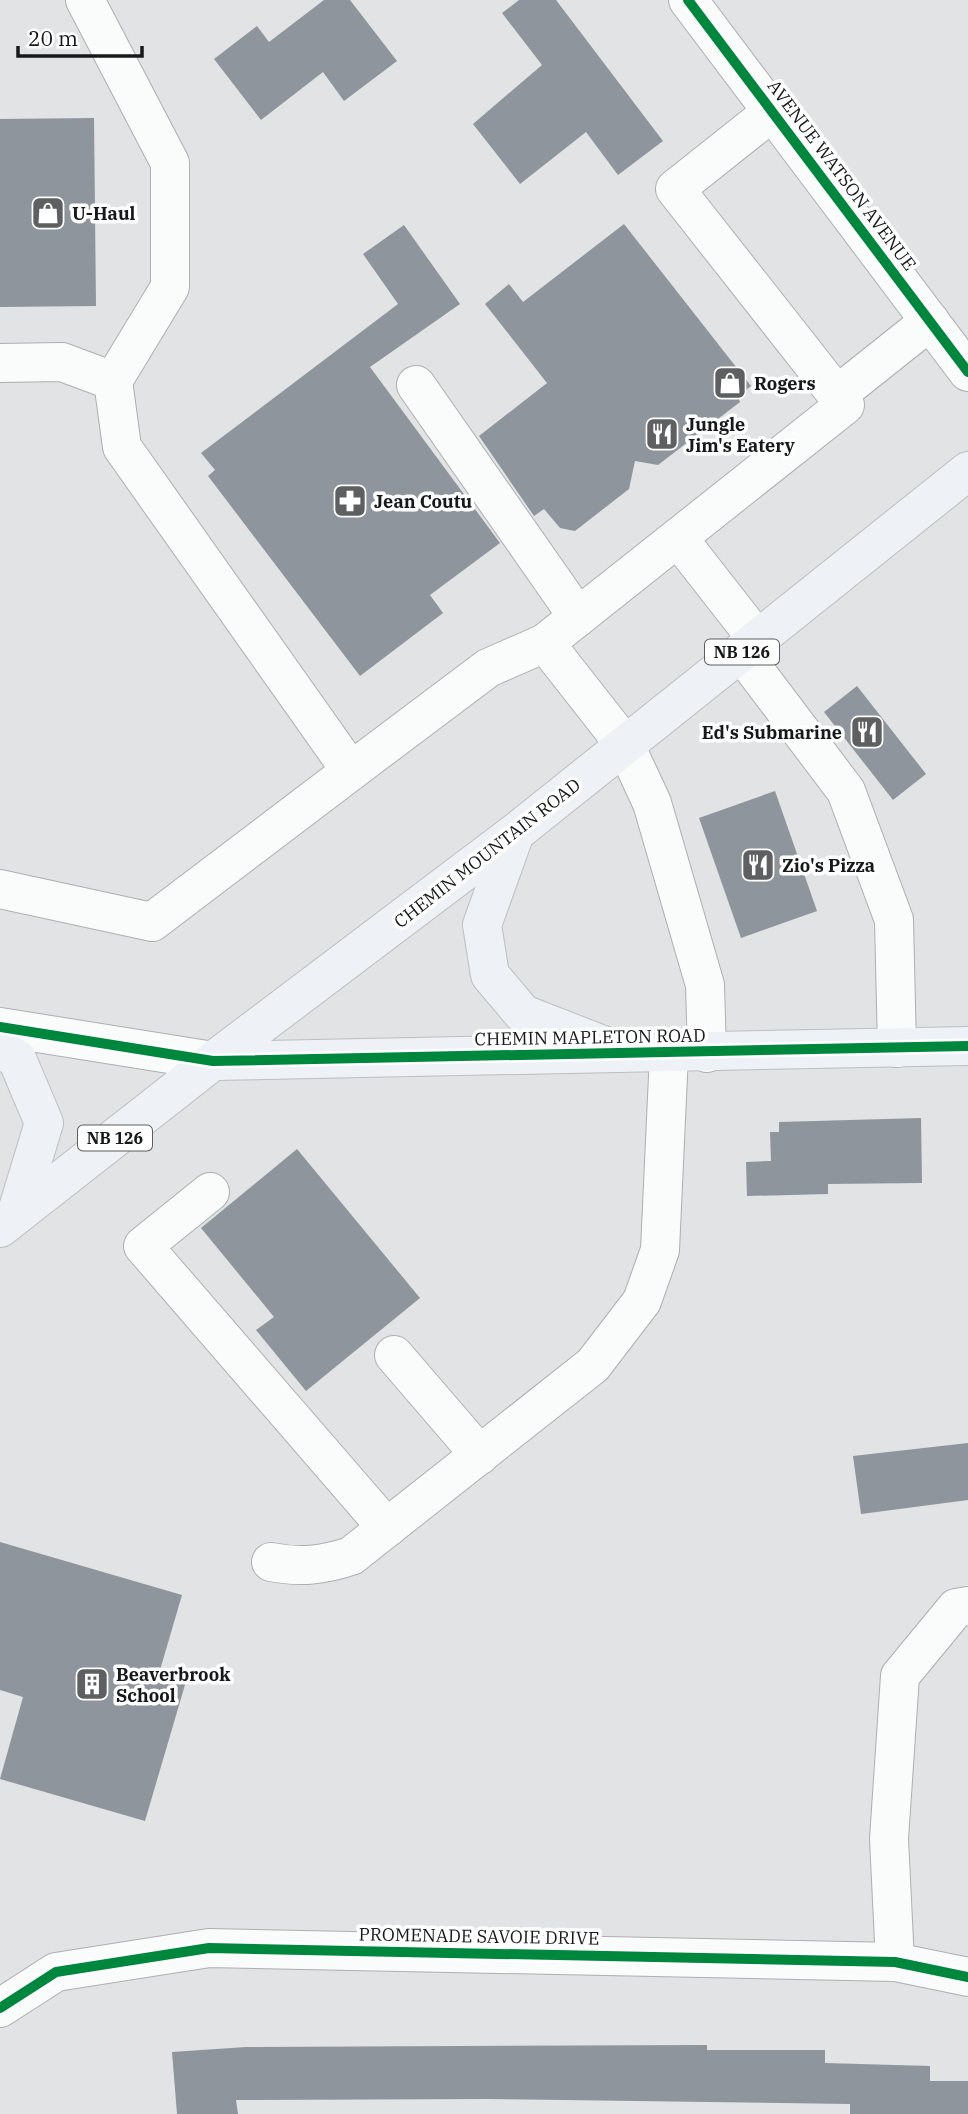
<svg xmlns="http://www.w3.org/2000/svg" width="968" height="2114" viewBox="0 0 968 2114" font-family="'IBM Plex Serif',serif">
<rect width="100%" height="100%" fill="#e1e3e5"/>
<g fill="#8e959c">
<path d="M324,0H350L397,61L344,101L323,72L261,120L214,59L257,26L269,42Z"/>
<path d="M519,0H556L663,141L618,175L586,132L520,184L473,124L542,65L502,13Z"/>
<path d="M94,118L96,306L0,307V119Z"/>
<path d="M624,224L751,386L738,396L740,402L658,465L635,461L629,489L575,531L560,528L544,509L534,516L479,436L547,383L485,304L509,284L523,302Z"/>
<path d="M404,225L460,304L370,367L500,543L430,595L443,613L360,676L208,476L215,470L201,453L398,304L363,254Z"/>
<path d="M857,686L926,774L893,800L824,712Z"/>
<path d="M775,791L817,911L741,938L699,818Z"/>
<path d="M921,1118L922,1183L828,1184V1194L747,1196L746,1162L771,1161L770,1132H779V1122Z"/>
<path d="M297,1149L420,1298L306,1391L256,1330L274,1317L201,1228Z"/>
<path d="M968,1443V1500L861,1514L853,1456Z"/>
<path d="M0,1542L182,1595L160,1670L187,1678L145,1821L0,1779L23,1697L0,1690Z"/>
<path d="M707,2045V2050H825V2063L930,2066V2081H968V2114H850V2104L487,2099L236,2100L238,2114H177L172,2052L246,2047Z"/>
</g>
<g fill="none" stroke-linecap="round" stroke-linejoin="round">
<defs>
<g id="minor">
<path d="M85,0L170,163V287L113,381"/>
<path d="M688,0L968,372"/>
<path d="M0,363L62,362L113,381L122,447L351,771L152,922L0,889"/>
<path d="M416,385L578,617"/>
<path d="M837,395L930,321"/>
<path d="M678,538L757,639"/>
<path d="M741,652L846,791L894,920L897,1048"/>
<path d="M351,771L488,668L545,643"/>
<path d="M0,1027L213,1061"/>
<path d="M707,1053L705,985L652,803L625,745L545,643L845,405L675,189L772,112"/>
<path d="M210,1192L143,1246L387,1528"/>
<path d="M394,1355L480,1455"/>
<path d="M271,1562C301,1568 323,1565 351,1556L593,1365L642,1301L660,1250L669,1054"/>
<path d="M895,1962L889,1839L900,1676L956,1608L968,1606"/>
<path d="M0,2008L56,1972L209,1948L895,1962L968,1977"/>
</g>
<g id="major">
<path d="M515,833L482,925L490,975L523,1014L608,1047"/>
<path d="M0,1049L17,1059L44,1123L16,1215"/>
<path d="M213,1061L968,1046"/>
<path d="M0,1228L213,1061L515,833L968,471"/>
</g>
</defs>
<use href="#minor" stroke="#adafb1" stroke-width="40"/>
<use href="#major" stroke="#bdbebf" stroke-width="40"/>
<use href="#minor" stroke="#fafbfb" stroke-width="38"/>
<use href="#major" stroke="#eef1f5" stroke-width="38"/>
<defs>
<g id="cycleway">
<path d="M688,0L968,372"/>
<path d="M0,1027L213,1061L968,1046"/>
<path d="M0,2008L56,1972L209,1948L895,1962L968,1977"/>
</g>
</defs>
<use href="#cycleway" stroke="#fff" stroke-width="15"/>
<use href="#cycleway" stroke="#00873e" stroke-width="10"/>
</g>
<defs>
<symbol id="shop-square" viewBox="-11 -11 22 22"><rect x="-9" y="-9" width="18" height="18" rx="4" fill="#5e5f60" stroke="#fff"/><path d="M-5-2.5h2.3a2.7 3.5 0 0 1 5.4 0H5L5.5 6h-11ZM-1.5-2.5h3a1.5 2.3 0 0 0-3 0Z" fill="#fff"/></symbol>
<symbol id="restaurant-square" viewBox="-11 -11 22 22"><rect x="-9" y="-9" width="18" height="18" rx="4" fill="#5e5f60" stroke="#fff"/><path d="M-5-6h1v4h1v-4h1v4h1v-4h1v5L-1.5 .5V6h-2V.5L-5-1ZM5-6V6H3V1.5H1.5Q1.5-4 5-6Z" fill="#fff"/></symbol>
<symbol id="pharmacy-square" viewBox="-11 -11 22 22"><rect x="-9" y="-9" width="18" height="18" rx="4" fill="#5e5f60" stroke="#fff"/><path d="M-2-6h4v4h4v4h-4v4h-4v-4h-4v-4h4Z" fill="#fff"/></symbol>
<symbol id="building-square" viewBox="-11 -11 22 22"><rect x="-9" y="-9" width="18" height="18" rx="4" fill="#5e5f60" stroke="#fff"/><path d="M-4-6H4V6H1V3H-1V6H-4ZM-2.5-4.3h1.7v1.8h-1.7ZM.8-4.3h1.7v1.8H.8ZM-2.5-1h1.7V.8h-1.7ZM.8-1h1.7V.8H.8Z" fill="#fff"/></symbol>
</defs>
<g fill-rule="evenodd">
<use href="#shop-square" x="29" y="194" width="38" height="38"/>
<use href="#shop-square" x="711" y="364" width="38" height="38"/>
<use href="#restaurant-square" x="643" y="415" width="38" height="38"/>
<use href="#pharmacy-square" x="331" y="482" width="38" height="38"/>
<use href="#restaurant-square" x="848" y="713" width="38" height="38"/>
<use href="#restaurant-square" x="739" y="846" width="38" height="38"/>
<use href="#building-square" x="73" y="1665" width="38" height="38"/>
</g>
<g text-anchor="middle" dominant-baseline="central" stroke-width="7" stroke-linejoin="round" paint-order="stroke">
<g fill="#fff" stroke="#5d5d5e" stroke-width="2">
<rect x="705" y="639.5" width="74" height="25" rx="5"/>
<rect x="78" y="1125.5" width="74" height="25" rx="5"/>
</g>
<g font-size="16" font-weight="bold" fill="#171819">
<text x="742" y="652">NB 126</text>
<text x="115" y="1138">NB 126</text>
</g>
<g font-size="18" fill="#171819" stroke="#fff">
<text transform="translate(842 175) rotate(53)">AVENUE WATSON AVENUE</text>
<text transform="translate(487 853) rotate(-38)">CHEMIN MOUNTAIN ROAD</text>
<text transform="translate(590 1037) rotate(-1)">CHEMIN MAPLETON ROAD</text>
<text transform="translate(479 1936) rotate(1)">PROMENADE SAVOIE DRIVE</text>
</g>
<g font-size="18" font-weight="bold" fill="#171819" stroke="#fff" text-anchor="start">
<text x="72" y="213">U-Haul</text>
<text x="754" y="383">Rogers</text>
<text x="686" y="424">Jungle<tspan x="686" dy="21">Jim's Eatery</tspan></text>
<text x="374" y="501">Jean Coutu</text>
<text x="842" y="732" text-anchor="end">Ed's Submarine</text>
<text x="782" y="865">Zio's Pizza</text>
<text x="116" y="1674">Beaverbrook<tspan x="116" dy="21">School</tspan></text>
</g>
</g>
<path d="M18 46v10h124v-10" fill="none" stroke="#171819" stroke-width="3.5"/>
<text x="28" y="46" font-size="21" fill="#171819" stroke="#ffffff" stroke-width="5" paint-order="stroke">20 m</text>
</svg>
